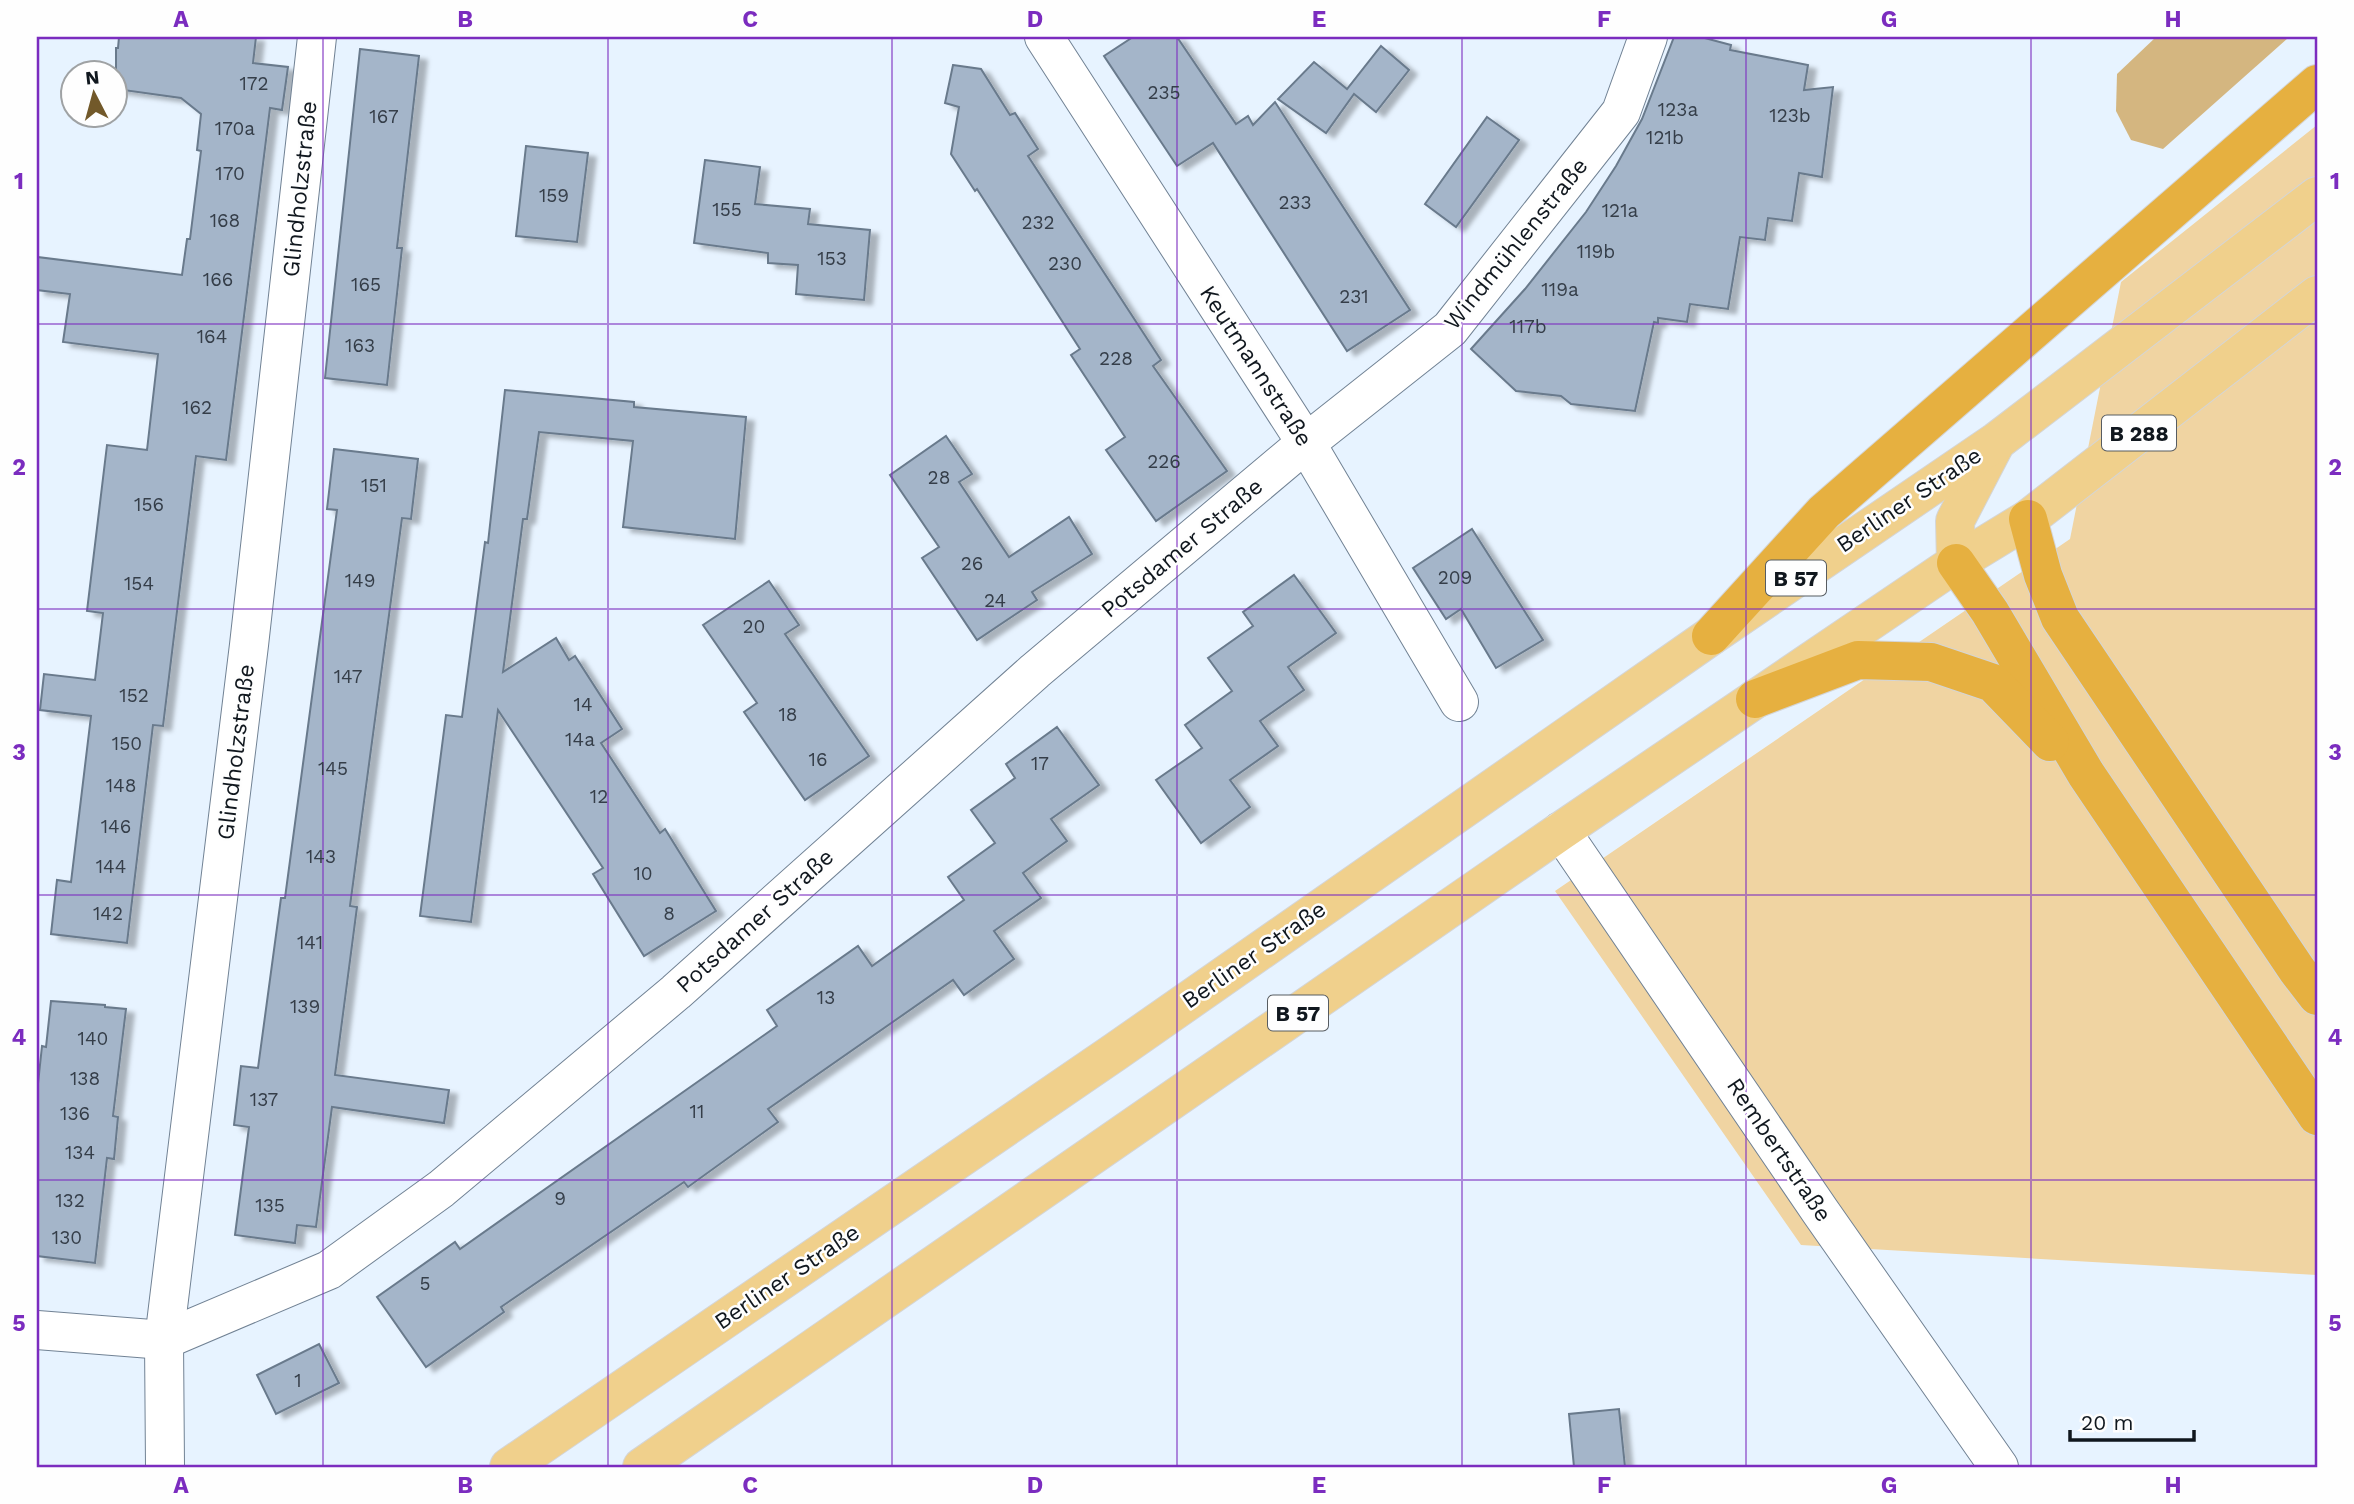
<svg xmlns="http://www.w3.org/2000/svg" width="2354" height="1504" viewBox="0 0 2354 1504" font-family="'Work Sans',sans-serif">
<defs>
<filter id="shadow"><feDropShadow dx="8" dy="4.5" stdDeviation="2" flood-color="#0004"/></filter>
</defs>
<rect width="100%" height="100%" fill="#e7f3ff"/>
<path fill="#f0d4a2" d="M2317,125V1275L1801,1245L1555,891L2070,539L2121,282Z"/>
<path fill="#d4b680" d="M2156,37H2289L2163,149L2131,140L2116,111L2117,74Z"/>
<g fill="#a4b5c9" stroke="#697a8c" stroke-width="2" filter="url(#shadow)">
<path d="M119,37H256L253,63L288,67L282,110L270,108L226,460L196,456L163,726L153,725L127,943L51,934L57,880L71,882L91,716L40,710L44,674L95,680L103,613L87,611L107,445L147,450L158,354L63,342L70,294L37,290V257L182,275L187,239H190L201,151L197,150L201,114L181,98L116,89V48H118Z"/>
<path d="M1133,37H1177L1236,124L1248,116L1253,125L1275,102L1410,310L1347,351L1213,143L1177,166L1104,56Z"/>
<path d="M1674,37H1701L1731,45L1730,50L1808,65L1804,90L1833,87L1822,177L1799,173L1792,221L1768,218L1765,240L1740,237L1728,309L1690,304L1687,322L1658,318V323L1654,322L1635,411L1571,404L1561,396L1516,391L1471,349L1525,289L1586,212L1616,166L1642,119Z"/>
<path d="M1381,46L1409,70L1376,112L1354,94L1326,133L1278,99L1314,62L1347,89Z"/>
<path d="M360,49L419,56L397,248H402L387,385L325,378Z"/>
<path d="M953,65L981,69L1010,115L1015,113L1038,149L1028,156L1161,360L1153,366L1227,471L1156,521L1106,450L1125,437L1071,355L1080,349L977,189L975,191L951,154L959,107L945,103Z"/>
<path d="M1487,117L1519,140L1456,227L1425,204Z"/>
<path d="M526,146L588,153L577,242L516,236Z"/>
<path d="M705,160L760,167L755,204L810,209L808,224L870,230L864,300L796,294L798,265L768,263V253L694,243Z"/>
<path d="M505,390L634,402V407L746,417L735,539L623,527L633,441L539,432L527,519H523L503,672L556,638L569,660L575,656L622,729L601,743L660,833L665,829L716,911L644,956L593,874L603,868L498,710L471,922L420,916L446,715L462,717L485,542L488,543Z"/>
<path d="M946,436L972,474L959,482L1009,557L1069,517L1092,554L1032,592L1037,600L977,640L922,558L939,547L890,475Z"/>
<path d="M334,449L418,459L411,519L402,518L350,906L357,907L335,1075L449,1090L444,1123L332,1107L316,1227L297,1225L295,1243L235,1235L249,1127L234,1125L241,1066L258,1068L281,898H285L337,510L327,509Z"/>
<path d="M1472,529L1543,640L1496,668L1461,609L1446,619L1413,568Z"/>
<path d="M1294,575L1336,633L1288,667L1304,690L1260,721L1278,746L1230,780L1250,807L1201,843L1156,780L1202,748L1185,725L1232,691L1208,658L1253,626L1243,612Z"/>
<path d="M769,581L799,625L785,634L869,756L805,800L744,712L757,703L703,625Z"/>
<path d="M1057,727L1099,785L1051,819L1067,841L1023,873L1041,898L994,931L1014,959L964,995L953,980L768,1109L778,1122L688,1187L684,1182L501,1307L504,1312L426,1367L377,1297L455,1242L460,1249L777,1026L767,1010L858,946L872,966L964,900L948,877L995,843L971,810L1015,778L1006,764Z"/>
<path d="M51,1001L105,1005V1007L126,1009L113,1116L118,1117L114,1159L107,1158L95,1263L37,1256V1093L42,1046L46,1047Z"/>
<path d="M319,1344L339,1383L276,1414L257,1375Z"/>
<path d="M1619,1409L1625,1467H1574L1569,1414Z"/>
</g>
<g fill="none" stroke-linecap="round" stroke-linejoin="round">
<defs>
<g id="street">
<path d="M1044,37L1306,443L1459,702"/>
<path d="M1561,831L1820,1211L1999,1467"/>
<path d="M37,1330L164,1340L329,1270L441,1189L676,992L1035,671L1306,443L1450,329L1621,112L1648,37"/>
</g>
<path id="secondary" d="M165,1467L164,1340L249,645L317,37"/>
<g id="primary">
<path d="M1956,563L1955,521L1994,446"/>
<path d="M509,1467L1115,1052L1711,636L1997,441L2317,196"/>
<path d="M642,1467L1561,831L1956,563L2028,519L2317,295"/>
</g>
<g id="highway">
<path d="M2028,519L2043,575L2060,618L2297,970L2317,996"/>
<path d="M1956,563L1990,612L2086,774L2317,1116"/>
<path d="M1711,636L1824,512L2317,84"/>
<path d="M1755,699L1858,660L1931,662L1993,683L2050,742"/>
</g>
</defs>
<use href="#street" stroke="#718294" stroke-width="40"/>
<use href="#secondary" stroke="#718294" stroke-width="40"/>
<use href="#primary" stroke="#d4d5d6" stroke-width="40"/>
<use href="#highway" stroke="#d4d5d6" stroke-width="40"/>
<use href="#street" stroke="#fff" stroke-width="38"/>
<use href="#secondary" stroke="#fff" stroke-width="38"/>
<use href="#primary" stroke="#f0d08c" stroke-width="38"/>
<use href="#highway" stroke="#e6b040" stroke-width="38"/>
</g>
<path fill="none" stroke="#7b2cbf" stroke-width="2" stroke-opacity="0.55" d="M323,37V1467M608,37V1467M892,37V1467M1177,37V1467M1462,37V1467M1746,37V1467M2031,37V1467M37,324H2317M37,609H2317M37,895H2317M37,1180H2317"/>
<g text-anchor="middle" dominant-baseline="central" stroke-width="5" stroke-linejoin="round" paint-order="stroke">
<g font-size="19" fill="#353e49">
<text x="254" y="83">172</text>
<text x="1164" y="92">235</text>
<text x="1678" y="109">123a</text>
<text x="1790" y="115">123b</text>
<text x="384" y="116">167</text>
<text x="235" y="128">170a</text>
<text x="1665" y="137">121b</text>
<text x="230" y="173">170</text>
<text x="554" y="195">159</text>
<text x="1295" y="202">233</text>
<text x="727" y="209">155</text>
<text x="1620" y="210">121a</text>
<text x="225" y="220">168</text>
<text x="1038" y="222">232</text>
<text x="1596" y="251">119b</text>
<text x="832" y="258">153</text>
<text x="1065" y="263">230</text>
<text x="218" y="279">166</text>
<text x="366" y="284">165</text>
<text x="1560" y="289">119a</text>
<text x="1354" y="296">231</text>
<text x="1528" y="326">117b</text>
<text x="212" y="336">164</text>
<text x="360" y="345">163</text>
<text x="1116" y="358">228</text>
<text x="197" y="407">162</text>
<text x="1164" y="461">226</text>
<text x="939" y="477">28</text>
<text x="374" y="485">151</text>
<text x="149" y="504">156</text>
<text x="972" y="563">26</text>
<text x="1455" y="577">209</text>
<text x="360" y="580">149</text>
<text x="139" y="583">154</text>
<text x="995" y="600">24</text>
<text x="754" y="626">20</text>
<text x="348" y="676">147</text>
<text x="134" y="695">152</text>
<text x="583" y="704">14</text>
<text x="788" y="714">18</text>
<text x="580" y="739">14a</text>
<text x="127" y="743">150</text>
<text x="818" y="759">16</text>
<text x="1040" y="763">17</text>
<text x="333" y="768">145</text>
<text x="121" y="785">148</text>
<text x="599" y="796">12</text>
<text x="116" y="826">146</text>
<text x="321" y="856">143</text>
<text x="111" y="866">144</text>
<text x="643" y="873">10</text>
<text x="108" y="913">142</text>
<text x="669" y="913">8</text>
<text x="310" y="942">141</text>
<text x="826" y="997">13</text>
<text x="305" y="1006">139</text>
<text x="93" y="1038">140</text>
<text x="85" y="1078">138</text>
<text x="264" y="1099">137</text>
<text x="697" y="1111">11</text>
<text x="75" y="1113">136</text>
<text x="80" y="1152">134</text>
<text x="560" y="1198">9</text>
<text x="70" y="1200">132</text>
<text x="270" y="1205">135</text>
<text x="67" y="1237">130</text>
<text x="425" y="1283">5</text>
<text x="298" y="1380">1</text>
</g>
<g fill="#fefefe" stroke="#575c61" stroke-width="2">
<rect x="2102" y="415.5" width="74" height="35" rx="5"/>
<rect x="1766" y="560.5" width="60" height="35" rx="5"/>
<rect x="1268" y="995.5" width="60" height="35" rx="5"/>
</g>
<g font-size="21" font-weight="bold" fill="#10171e">
<text x="2139" y="433">B 288</text>
<text x="1796" y="578">B 57</text>
<text x="1298" y="1013">B 57</text>
</g>
<g font-size="23" fill="#10171e" stroke="#fefefe">
<text transform="translate(300 189) rotate(-84)">Glindholzstraße</text>
<text transform="translate(1516 244) rotate(-51)">Windmühlenstraße</text>
<text transform="translate(1256 366) rotate(57)">Keutmannstraße</text>
<text transform="translate(1909 500) rotate(-34)">Berliner Straße</text>
<text transform="translate(1182 548) rotate(-40)">Potsdamer Straße</text>
<text transform="translate(236 752) rotate(-83)">Glindholzstraße</text>
<text transform="translate(755 921) rotate(-42)">Potsdamer Straße</text>
<text transform="translate(1254 955) rotate(-35)">Berliner Straße</text>
<text transform="translate(1779 1150) rotate(56)">Rembertstraße</text>
<text transform="translate(787 1277) rotate(-34)">Berliner Straße</text>
</g>
</g>
<rect width="2354" height="1504" fill="none" stroke="#fefefe" stroke-width="77"/>
<g transform="translate(94 94) rotate(354)"><circle r="33" fill="#fefefe" stroke="#9fa2a4" stroke-width="2"/>
<path d="M0-5L12 26L0 18L-12 26Z" fill="#72592a"/>
<text y="-10" font-size="19" font-weight="bold" text-anchor="middle" fill="#10171e">N</text>
</g>
<path d="M2070 1430v10h124v-10" fill="none" stroke="#10171e" stroke-width="3.5"/>
<text x="2081" y="1430" font-size="21" fill="#10171e" stroke="#fefefe" stroke-width="5" paint-order="stroke">20 m</text>
<rect x="38" y="38" width="2278" height="1428" fill="none" stroke="#7b2cbf" stroke-width="2.5"/>
<g font-size="23" text-anchor="middle" font-weight="bold" fill="#7b2cbf">
<text x="181" y="27">A</text>
<text x="465" y="27">B</text>
<text x="750" y="27">C</text>
<text x="1035" y="27">D</text>
<text x="1319" y="27">E</text>
<text x="1604" y="27">F</text>
<text x="1889" y="27">G</text>
<text x="2173" y="27">H</text>
<text x="19" y="189">1</text>
<text x="2335" y="189">1</text>
<text x="19" y="475">2</text>
<text x="2335" y="475">2</text>
<text x="19" y="760">3</text>
<text x="2335" y="760">3</text>
<text x="19" y="1045">4</text>
<text x="2335" y="1045">4</text>
<text x="19" y="1331">5</text>
<text x="2335" y="1331">5</text>
<text x="181" y="1493">A</text>
<text x="465" y="1493">B</text>
<text x="750" y="1493">C</text>
<text x="1035" y="1493">D</text>
<text x="1319" y="1493">E</text>
<text x="1604" y="1493">F</text>
<text x="1889" y="1493">G</text>
<text x="2173" y="1493">H</text>
</g>
</svg>
